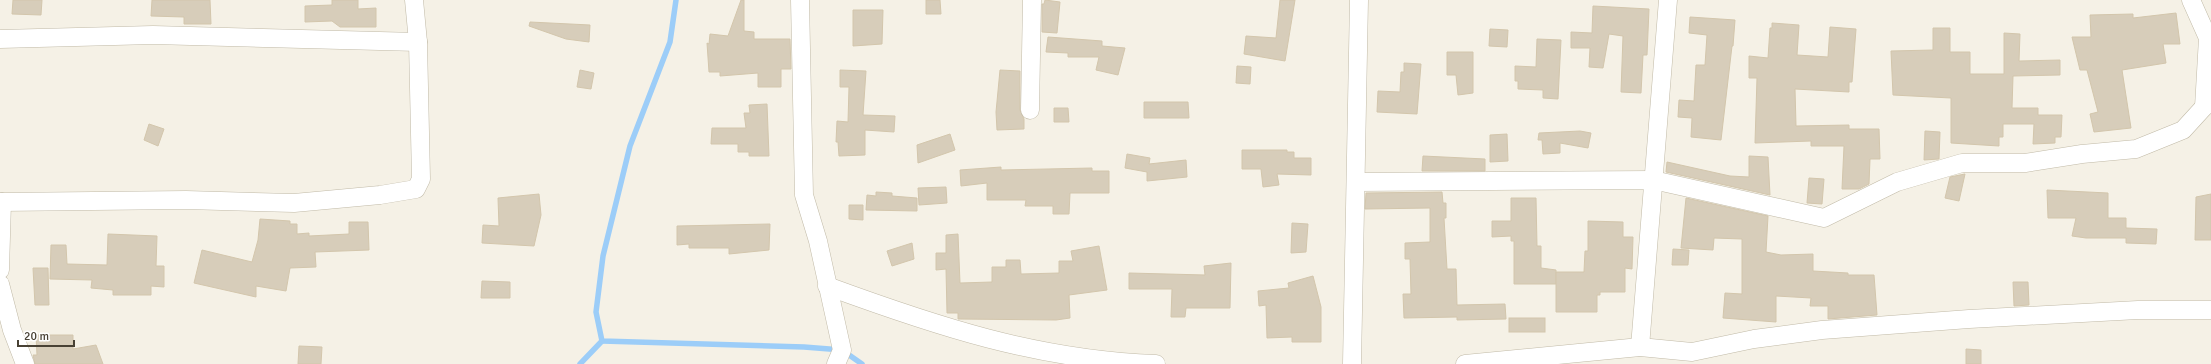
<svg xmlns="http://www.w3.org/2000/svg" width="2211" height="364" viewBox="0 0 2211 364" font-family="Signika,sans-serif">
<rect width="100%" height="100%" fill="#f5f1e6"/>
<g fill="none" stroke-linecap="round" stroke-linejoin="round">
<g stroke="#9ccdf8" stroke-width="5.5">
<path d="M676,0L670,42L630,146L603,256L596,312L602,341L804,347L842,350L862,364"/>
<path d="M580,364L602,341"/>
</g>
</g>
<g fill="#d7cdba" stroke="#d3c6ac">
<path d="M13,0H42L41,15L12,14Z"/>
<path d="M152,0H210L211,24H184V17L151,16Z"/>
<path d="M332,0H358V9L376,8V27H340L332,21L305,22V6L332,5Z"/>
<path d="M741,0H744V31L754,32V39H790L791,69H781V87H758V73L720,76V72H709L707,43L709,44L710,34L728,36Z"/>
<path d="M926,0H940L941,14H926Z"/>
<path d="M1045,0L1060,2L1057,33L1042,32V4H1044Z"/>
<path d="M1280,0H1295L1285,61L1244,54L1246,36L1276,38Z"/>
<path d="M1593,6L1649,9L1647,55H1643L1641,93L1621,92L1623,36L1609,34L1603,68L1589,67L1590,48H1571V32L1592,33Z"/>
<path d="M853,10H883L882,44L853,46Z"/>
<path d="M2176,13L2180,44H2163L2166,63L2122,70L2131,128L2094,132L2090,114L2098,112L2087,70H2080L2072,37H2091L2090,15L2133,14V18Z"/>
<path d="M1690,17L1735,20L1733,46H1732L1721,140L1691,137L1692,118L1678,117L1679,100L1694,101L1696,65H1705L1707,35L1689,33Z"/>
<path d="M530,22L590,25L589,42L566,39L529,26Z"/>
<path d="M1772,23L1799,25L1797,55L1828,57L1830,27L1856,29L1852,82H1849V92L1795,89L1796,126L1849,125V129H1879L1880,159H1870L1869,184L1859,189H1842L1844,146H1811V141L1755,143L1757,78H1749V56L1768,58L1770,28H1772Z"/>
<path d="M1933,28H1950V52H1970V74H2004V33L2020,34L2019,61L2060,60V75L2013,76L2012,108H2038V115H2062L2061,137H2055V143L2033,144L2034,124H2003V137H1999V146L1951,143V98L1893,95L1891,51L1933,50Z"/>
<path d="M1490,29L1508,30L1507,47L1489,46Z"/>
<path d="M1048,37L1102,41V46L1125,48L1118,75L1096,70L1099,57H1068V53L1046,52Z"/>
<path d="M1537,39L1561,40L1558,99L1543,98V90L1518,89V81H1515V66L1536,67Z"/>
<path d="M1447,52H1473V93L1458,95L1456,75H1447Z"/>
<path d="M1404,63L1421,64L1417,114L1377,112L1378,91L1400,92L1401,72H1404Z"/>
<path d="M1237,66L1251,67L1250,84L1236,83Z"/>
<path d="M580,70L594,73L591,89L577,87Z"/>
<path d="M840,70L866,71L863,115L895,116L894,132L865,130V155L839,156L838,142H836L837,121L848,122L849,87H840Z"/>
<path d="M1000,70L1020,71V110L1024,119V129L997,130L996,112Z"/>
<path d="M1144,102H1188L1189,118H1144Z"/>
<path d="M767,104L769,156H749V152H738V144H711L712,128H746L744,113H750L749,105Z"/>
<path d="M1054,108H1068L1069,122H1054Z"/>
<path d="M149,124L164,129L158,146L144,140Z"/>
<path d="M1580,131L1591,133L1588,148L1560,143V153L1543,154L1542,140H1538L1539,133Z"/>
<path d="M1925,131L1940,132L1939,159L1924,160Z"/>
<path d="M950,134L955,150L918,163L917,145Z"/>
<path d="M1507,134L1508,161L1490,162V135Z"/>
<path d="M1242,150H1287V152H1294V158H1311V175L1277,174L1279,185L1263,187L1261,169H1242Z"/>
<path d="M1127,154L1150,158L1149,164L1186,160L1187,177L1147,181V172L1125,168Z"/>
<path d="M1423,156L1485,159V171H1422Z"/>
<path d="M1749,156L1768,157L1770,195L1666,172L1667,162L1730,176L1749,177Z"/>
<path d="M1001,167V170L1092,168V171H1109V193H1070L1069,214H1053V206H1025L1026,200H987V183L961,186L960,170Z"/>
<path d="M1965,174L1959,201L1945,198L1950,177Z"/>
<path d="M1809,178L1824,179L1822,204L1807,203Z"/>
<path d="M946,187L947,203L919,205L918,188Z"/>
<path d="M2047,190L2108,193V218H2126V228L2157,229L2156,244L2126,243V238H2086L2072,236L2076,218H2048Z"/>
<path d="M876,192L892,193V196L917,198V211L866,210L867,195L876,196Z"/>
<path d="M1442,192L1443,203H1446V218H1444L1447,269H1456L1457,305L1505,304L1506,319L1457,320V317L1404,318L1403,294H1411L1410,259H1405V243L1430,242V208L1365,209L1366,193Z"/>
<path d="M539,194L541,215L534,246L482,243L483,225L499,226L498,198Z"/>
<path d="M2211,194V240H2195L2196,197Z"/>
<path d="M1511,198H1536L1537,246H1541V268L1556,270V284H1514V241H1511V236L1492,237V221H1511Z"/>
<path d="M1686,198L1768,216L1766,252L1781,255L1813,254V271L1848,273V275H1874L1877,315L1828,319V306H1810L1811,298L1776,296V322L1723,318L1725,293L1742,294V239L1714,238L1713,250L1681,248Z"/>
<path d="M849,205H863V220L849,219Z"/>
<path d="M260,219L290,221V224H297V234L309,233V236L349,234V222H368L369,250L315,252L316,267L290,268L286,291L256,286V297L194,283L202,250L252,262L258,240Z"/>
<path d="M1588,221L1623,222V237H1633L1632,269L1625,268V292H1600V295H1597V312H1556V272H1584L1585,251H1588Z"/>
<path d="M1292,223L1308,224L1306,252L1291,253Z"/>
<path d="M770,224L769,250L729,254V248H689V244L677,245V226Z"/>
<path d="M108,234L157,236L156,266H164V287L151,286V295H113V290L91,288L92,280L50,279L51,245H66L67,264L107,265Z"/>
<path d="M958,234L960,283L992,282V267H1006V260H1020L1021,274L1059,273V261H1073L1071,251L1099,246L1107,290L1069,295L1070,318L1056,320L958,319V313H947L946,269L936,270V253H946V235Z"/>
<path d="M912,243L914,259L892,266L887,251Z"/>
<path d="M1673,249L1689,250L1688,265H1672Z"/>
<path d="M1231,263L1230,308H1186L1185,317H1171L1172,289H1129V273L1205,275L1204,266Z"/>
<path d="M33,268H48L49,305H35Z"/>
<path d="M1313,276L1321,307V342H1292V337L1267,338L1266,305L1259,306L1258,291L1289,288L1288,283Z"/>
<path d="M482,281L510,282V298H481Z"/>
<path d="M2013,282H2028L2029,305L2014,306Z"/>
<rect x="1509" y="318" width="36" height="14"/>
<path d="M36,335H73V349L96,345L103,364H35L33,355H37Z"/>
<path d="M299,346L322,347L321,364H298Z"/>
<path d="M1966,349L1981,350V364H1966Z"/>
</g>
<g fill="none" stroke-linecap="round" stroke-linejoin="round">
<defs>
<g id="street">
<path d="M800,0L804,195L818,241L842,350L836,364"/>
<path d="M2191,0L2208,38L2204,107"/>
<path d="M0,39L153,35L418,42"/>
<path d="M1030,110L1032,0"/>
<path d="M1356,182L1653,180L1824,218L1897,182L1962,163H2025L2082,154L2136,149L2183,130L2204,107"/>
<path d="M0,202L186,200L294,203L380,195L416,189L421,179L418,42L414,0"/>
<path d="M0,270L2,202"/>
<path d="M0,284L12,330L25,364"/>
<path d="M827,286C936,326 1038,360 1156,364"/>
<path d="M1640,347L1668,0"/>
<path d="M1352,364L1359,0"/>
<path d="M1465,364L1640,347L1692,352L1754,339L1822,330L1969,319L2138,310H2211"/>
</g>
</defs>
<use href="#street" stroke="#c1baa7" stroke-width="19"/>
<use href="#street" stroke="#fff" stroke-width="18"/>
</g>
<path d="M18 340v6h56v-6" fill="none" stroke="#484134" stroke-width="2"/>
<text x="24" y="340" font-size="12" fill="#484134" stroke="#ffffff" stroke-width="3" paint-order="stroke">20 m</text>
</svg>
